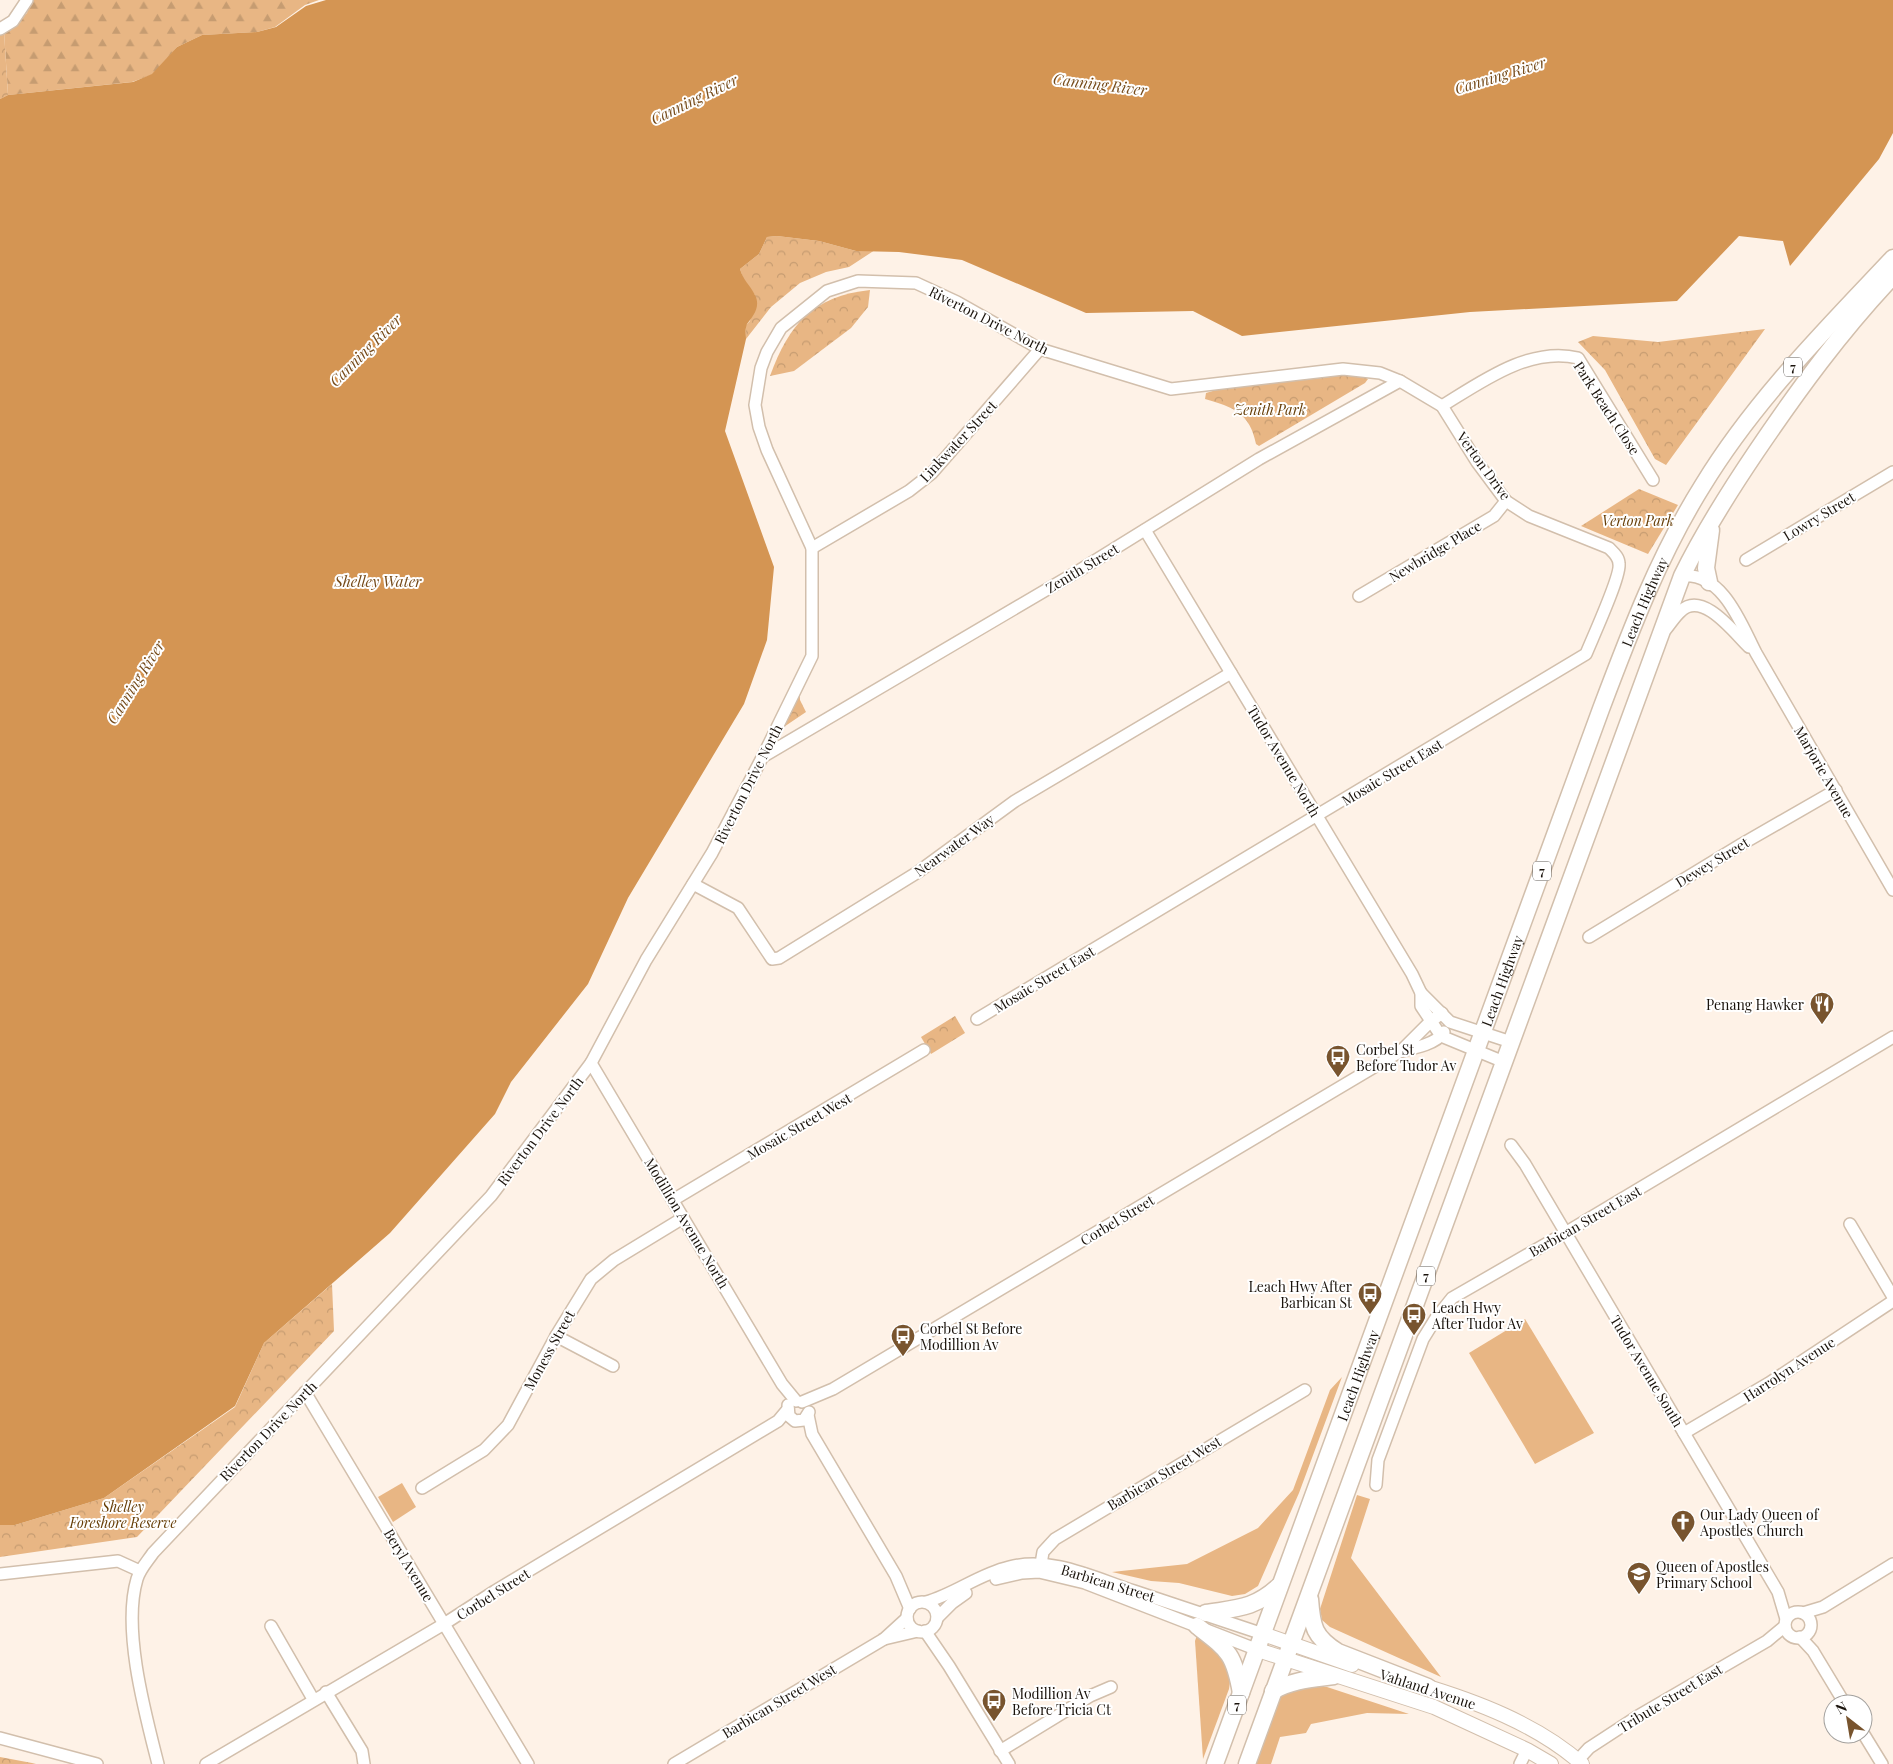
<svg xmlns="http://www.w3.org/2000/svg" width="1893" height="1764" viewBox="0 0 1893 1764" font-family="'Playfair Display',serif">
<defs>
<pattern id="forest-firs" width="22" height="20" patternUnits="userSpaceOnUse" patternTransform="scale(1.25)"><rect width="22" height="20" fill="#e8b684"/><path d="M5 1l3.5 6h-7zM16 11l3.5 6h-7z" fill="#c69c71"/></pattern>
<pattern id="park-crowns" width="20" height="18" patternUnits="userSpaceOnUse" patternTransform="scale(1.25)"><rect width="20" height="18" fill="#e8b684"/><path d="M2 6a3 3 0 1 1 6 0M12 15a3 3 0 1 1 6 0" fill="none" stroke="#c69c71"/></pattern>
</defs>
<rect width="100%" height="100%" fill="#fef2e7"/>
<g fill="#e8b684">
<path d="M1525,1319L1594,1433L1535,1464L1469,1353Z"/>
<path d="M1342,1377L1299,1493L1258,1586L1245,1594L1232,1596L1179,1583L1151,1581L1112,1572L1187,1564L1258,1528L1293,1490L1330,1390Z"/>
<path d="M402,1483L416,1507L393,1522L378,1497Z"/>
<path d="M1357,1495L1370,1499L1351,1558L1441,1677L1330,1627L1322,1620L1320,1609Z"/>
<path d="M1197,1635C1220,1649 1234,1661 1229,1689L1203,1759L1195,1641Z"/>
<path d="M1304,1687H1327L1409,1714L1367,1713L1311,1724L1306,1733L1280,1737L1271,1764H1253L1279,1695Z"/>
</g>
<path fill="url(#forest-firs)" d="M30,0H319L305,5L275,27L257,32L202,35L177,47L154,74L132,82L8,95L4,31L27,13Z"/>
<g fill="url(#park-crowns)">
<path d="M4,31L8,95L0,99V33Z"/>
<path d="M777,236L819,241L856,251L875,250L849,267L826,272L800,283L771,307L746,339V325L750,321L755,295L744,281L740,269L759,254L767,237Z"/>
<path d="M870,290L868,307L851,328L794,371L770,376C789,324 813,296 870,290Z"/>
<path d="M1765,329L1666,465L1655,459L1605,370L1578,342L1593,336L1658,342Z"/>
<path d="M1340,375L1365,377L1368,379L1365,383L1259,446L1256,444C1250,413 1233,407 1205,399L1206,393L1216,390Z"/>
<path d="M1639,489L1678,505L1648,554L1581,526Z"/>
<path d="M799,683L800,700L806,712L769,737Z"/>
<path d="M955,1016L965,1033L931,1054L921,1037Z"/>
<path d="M332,1284L334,1331L137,1537L0,1557V1525H15L104,1498L235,1407L264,1343Z"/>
<path d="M0,1757L32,1763L36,1764H0Z"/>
</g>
<path fill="#d49553" d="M326,0H1893V133L1879,159L1790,266L1783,241L1739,236L1677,301L1470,312L1242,336L1193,311L1086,313L962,260L899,252L856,251L819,241L777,236L767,237L759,254L740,269C743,280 750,285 755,295C761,307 753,316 747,324C745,328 746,335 746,339L725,431L774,567L767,640L744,704L628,898L588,984L511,1082L495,1114L390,1233L264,1343L235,1406L104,1498L15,1525H0V99L8,95L133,82L152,74L177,47L202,35L257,32L276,27L306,6Z"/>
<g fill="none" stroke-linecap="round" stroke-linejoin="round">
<defs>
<g id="minor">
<path d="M0,29L13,21L27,0"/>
<path d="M1442,406C1481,382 1530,346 1578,358L1653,480"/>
<path d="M1145,530L1412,974L1421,993V1006L1441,1036L1504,1062"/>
<path d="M812,548L909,491L932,473L1040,349"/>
<path d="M1746,560L1893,472"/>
<path d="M1682,576C1723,572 1741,624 1756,653L1893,890"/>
<path d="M1359,596L1494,516L1506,501"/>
<path d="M1666,629C1671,623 1675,616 1681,611C1703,590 1735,634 1749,647"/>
<path d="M764,756L1080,570L1259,459L1400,381"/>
<path d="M693,884L738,908L772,959L779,958L918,872L1015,801L1231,673"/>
<path d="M1589,937L1742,844L1836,790"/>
<path d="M1421,993L1450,1022L1511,1042"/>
<path d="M1401,1051C1415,1048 1436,1044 1444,1032"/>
<path d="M591,1063L782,1384L796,1401"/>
<path d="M1511,1145L1525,1164L1778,1592L1786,1619"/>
<path d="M673,1200L924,1050"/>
<path d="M1850,1224L1893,1297"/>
<path d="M556,1336L613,1366"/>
<path d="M305,1392L528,1764"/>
<path d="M802,1402L833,1389L1401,1051L1430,1022L1442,1013"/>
<path d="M788,1405L789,1416L795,1421L804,1420L809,1412"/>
<path d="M808,1415L812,1434L896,1576L910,1609"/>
<path d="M1684,1433L1769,1383L1893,1301"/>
<path d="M1376,1485L1378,1460L1423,1339L1436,1318L1452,1298L1565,1233L1893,1037"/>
<path d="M422,1488L484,1450L508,1425L556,1336L591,1279L614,1260L683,1218"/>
<path d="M1040,1570L1043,1552L1055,1539L1305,1390"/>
<path d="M0,1574L118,1561L140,1571"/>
<path d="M996,1579L1022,1573L1039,1572L1085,1583L1258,1650"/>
<path d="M926,1602C955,1594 979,1574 1009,1567C1052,1556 1094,1578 1134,1591C1177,1605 1220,1620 1263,1634"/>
<circle cx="922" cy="1617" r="15"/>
<circle cx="1798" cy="1625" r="13"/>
<path d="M1803,1613L1823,1607L1893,1564"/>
<path d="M937,1618L952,1603L966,1593"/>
<path d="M271,1626L313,1699"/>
<path d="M925,1631L949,1666L1009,1764"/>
<path d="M1800,1637L1813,1651L1845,1704"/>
<path d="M884,1639L918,1631"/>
<path d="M326,1692L362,1751L364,1764"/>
<path d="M1863,1733L1882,1764"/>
<path d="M0,1738L97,1764"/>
<path d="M1000,1751L1090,1696L1111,1687"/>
<path d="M1578,1760L1589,1748L1638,1716L1767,1641L1785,1626"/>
<path d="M158,1764C145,1713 122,1629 137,1579C140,1569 147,1562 153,1553L491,1196L591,1063L646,960L712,853L763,756L812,656V548L767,450L759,427L755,405L761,368L767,352L781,328L827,291L858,281L916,283L957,302L1040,349L1171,389L1343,369L1380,373L1400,381L1442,406L1477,462L1506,501L1529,516L1609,548C1614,553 1619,557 1619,564C1621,576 1592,639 1586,654L977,1019"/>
<path d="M206,1764L444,1624L495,1591L778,1421L788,1409"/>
<path d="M674,1764L884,1639L907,1618"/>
<path d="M1520,1764L1527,1750"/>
</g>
<g id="major">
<path d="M1263,1634L1352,1665"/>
<path d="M1258,1650L1434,1707L1527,1750L1551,1764"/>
<path d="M1418,1684C1475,1701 1537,1724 1582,1764"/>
</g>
<g id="highway">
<path d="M1709,582L1706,568L1711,530"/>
<path d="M1310,1599C1312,1627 1314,1637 1338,1652L1428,1687"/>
<path d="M1206,1613C1237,1608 1254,1609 1279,1586"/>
<path d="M1197,1626C1228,1650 1234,1653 1241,1693"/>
<path d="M1273,1691C1292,1680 1312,1679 1334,1676"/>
<path id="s1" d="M1215,1764L1601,709C1630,632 1659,555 1703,485C1754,401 1826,329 1893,258"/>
<path d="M1247,1764L1682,576C1703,533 1729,492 1756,452C1798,390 1841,331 1893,276"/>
</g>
</defs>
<use href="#minor" stroke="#d2bfac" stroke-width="14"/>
<use href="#major" stroke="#d2bfac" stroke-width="16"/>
<use href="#highway" stroke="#d2bfac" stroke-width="19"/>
<use href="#minor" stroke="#fff" stroke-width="11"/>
<use href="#major" stroke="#fff" stroke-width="14"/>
<use href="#highway" stroke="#fff" stroke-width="16"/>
</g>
<defs>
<symbol id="restaurant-pin" viewBox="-11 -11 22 30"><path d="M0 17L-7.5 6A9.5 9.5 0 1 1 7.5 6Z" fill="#78542e" stroke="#fff"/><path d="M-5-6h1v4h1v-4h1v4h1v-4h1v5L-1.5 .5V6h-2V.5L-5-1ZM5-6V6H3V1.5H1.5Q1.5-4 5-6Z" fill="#fff"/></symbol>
<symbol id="bus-pin" viewBox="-11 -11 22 30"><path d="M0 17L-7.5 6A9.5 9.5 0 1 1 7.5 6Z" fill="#78542e" stroke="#fff"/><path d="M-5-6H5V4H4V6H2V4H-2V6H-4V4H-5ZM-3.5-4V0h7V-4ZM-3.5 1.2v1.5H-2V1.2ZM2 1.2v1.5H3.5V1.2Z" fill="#fff"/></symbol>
<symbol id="church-pin" viewBox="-11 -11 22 30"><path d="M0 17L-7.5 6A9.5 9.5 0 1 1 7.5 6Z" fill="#78542e" stroke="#fff"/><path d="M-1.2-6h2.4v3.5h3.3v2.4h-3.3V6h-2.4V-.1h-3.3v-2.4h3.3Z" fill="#fff"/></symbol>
<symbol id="school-pin" viewBox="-11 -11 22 30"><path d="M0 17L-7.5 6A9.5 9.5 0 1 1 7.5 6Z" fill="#78542e" stroke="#fff"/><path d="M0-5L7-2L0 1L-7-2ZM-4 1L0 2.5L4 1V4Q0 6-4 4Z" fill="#fff"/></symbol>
</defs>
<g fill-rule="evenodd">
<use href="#restaurant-pin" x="1808" y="990" width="28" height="38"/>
<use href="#bus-pin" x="1324" y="1043" width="28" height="38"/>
<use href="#bus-pin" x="1356" y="1280" width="28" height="38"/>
<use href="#bus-pin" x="1400" y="1301" width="28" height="38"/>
<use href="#bus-pin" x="889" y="1322" width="28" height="38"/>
<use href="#church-pin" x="1669" y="1508" width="28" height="38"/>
<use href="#school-pin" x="1625" y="1560" width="28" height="38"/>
<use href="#bus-pin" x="980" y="1687" width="28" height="38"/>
</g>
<g text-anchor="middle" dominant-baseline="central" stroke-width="4" stroke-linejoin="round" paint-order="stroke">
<g fill="#fff" stroke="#5f5a55" stroke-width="1">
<rect x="1784" y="357.5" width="18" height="19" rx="4"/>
<rect x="1533" y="861.5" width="18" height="19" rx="4"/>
<rect x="1417" y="1266.5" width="18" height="19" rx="4"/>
<rect x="1228" y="1695.5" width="18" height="19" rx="4"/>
</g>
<g font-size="12" font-weight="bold" fill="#1a130c">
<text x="1793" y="367">7</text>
<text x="1542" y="871">7</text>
<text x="1426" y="1276">7</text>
<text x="1237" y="1705">7</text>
</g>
<g font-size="14" fill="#1a130c" stroke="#fff">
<text transform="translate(989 320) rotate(27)">Riverton Drive North</text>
<text transform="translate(1607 408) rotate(57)">Park Beach Close</text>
<text transform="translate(958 441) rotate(-47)">Linkwater Street</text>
<text transform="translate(1484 466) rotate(54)">Verton Drive</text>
<text transform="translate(1819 516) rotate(-31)">Lowry Street</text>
<text transform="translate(1435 551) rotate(-31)">Newbridge Place</text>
<text transform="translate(1082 568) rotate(-31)">Zenith Street</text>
<text stroke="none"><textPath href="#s1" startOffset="1239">Leach Highway</textPath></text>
<text transform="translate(1284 761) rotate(59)">Tudor Avenue North</text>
<text transform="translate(1392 772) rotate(-31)">Mosaic Street East</text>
<text transform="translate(1824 772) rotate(60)">Marjorie Avenue</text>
<text transform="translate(748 784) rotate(-63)">Riverton Drive North</text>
<text transform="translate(954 845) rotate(-36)">Nearwater Way</text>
<text transform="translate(1712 862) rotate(-31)">Dewey Street</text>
<text transform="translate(1044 979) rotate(-31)">Mosaic Street East</text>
<text stroke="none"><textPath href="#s1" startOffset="834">Leach Highway</textPath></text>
<text transform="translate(799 1126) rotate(-30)">Mosaic Street West</text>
<text transform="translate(540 1131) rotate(-53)">Riverton Drive North</text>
<text transform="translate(1117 1220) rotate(-31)">Corbel Street</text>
<text transform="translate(1585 1221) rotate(-30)">Barbican Street East</text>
<text transform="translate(687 1223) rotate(59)">Modillion Avenue North</text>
<text transform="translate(549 1350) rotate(-61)">Moness Street</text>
<text transform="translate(1789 1369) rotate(-33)">Harrolyn Avenue</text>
<text transform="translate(1647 1371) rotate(59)">Tudor Avenue South</text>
<text stroke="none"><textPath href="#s1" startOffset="414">Leach Highway</textPath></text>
<text transform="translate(268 1431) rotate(-46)">Riverton Drive North</text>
<text transform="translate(1164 1473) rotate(-31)">Barbican Street West</text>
<text transform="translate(409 1565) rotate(59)">Beryl Avenue</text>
<text transform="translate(1108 1583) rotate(17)">Barbican Street</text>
<text transform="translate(493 1594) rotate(-32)">Corbel Street</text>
<text transform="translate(1428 1689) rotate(18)">Vahland Avenue</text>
<text transform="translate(1670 1698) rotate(-31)">Tribute Street East</text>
<text transform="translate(779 1701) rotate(-31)">Barbican Street West</text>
</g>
<g font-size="14" font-style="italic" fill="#663d06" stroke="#fff">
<text x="1270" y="409">Zenith Park</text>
<text x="1638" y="520">Verton Park</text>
<text x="123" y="1506">Shelley<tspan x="123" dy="16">Foreshore Reserve</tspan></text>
</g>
<g font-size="14" fill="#1a130c" stroke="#fff" text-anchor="start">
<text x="1804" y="1004" text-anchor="end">Penang Hawker</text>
<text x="1356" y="1049">Corbel St<tspan x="1356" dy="16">Before Tudor Av</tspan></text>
<text x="1352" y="1286" text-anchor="end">Leach Hwy After<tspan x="1352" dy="16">Barbican St</tspan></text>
<text x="1432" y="1307">Leach Hwy<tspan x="1432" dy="16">After Tudor Av</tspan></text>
<text x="920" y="1328">Corbel St Before<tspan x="920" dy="16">Modillion Av</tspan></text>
<text x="1700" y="1514">Our Lady Queen of<tspan x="1700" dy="16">Apostles Church</tspan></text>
<text x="1656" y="1566">Queen of Apostles<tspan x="1656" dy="16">Primary School</tspan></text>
<text x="1012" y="1693">Modillion Av<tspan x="1012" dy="16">Before Tricia Ct</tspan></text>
</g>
<g font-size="15" font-style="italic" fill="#764b1a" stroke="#fff">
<text transform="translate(1500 75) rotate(-17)">Canning River</text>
<text transform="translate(1100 84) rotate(7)">Canning River</text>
<text transform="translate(694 99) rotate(-26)">Canning River</text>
<text transform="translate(365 350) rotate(-45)">Canning River</text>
<text x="378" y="581">Shelley Water</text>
<text transform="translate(135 682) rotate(-58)">Canning River</text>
</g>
</g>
<g transform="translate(1848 1719) rotate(329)"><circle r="24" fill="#ffffff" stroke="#a3a19e"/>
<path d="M0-4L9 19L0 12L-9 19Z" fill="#78542e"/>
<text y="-8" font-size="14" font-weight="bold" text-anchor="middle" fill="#1a130c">N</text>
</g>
</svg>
